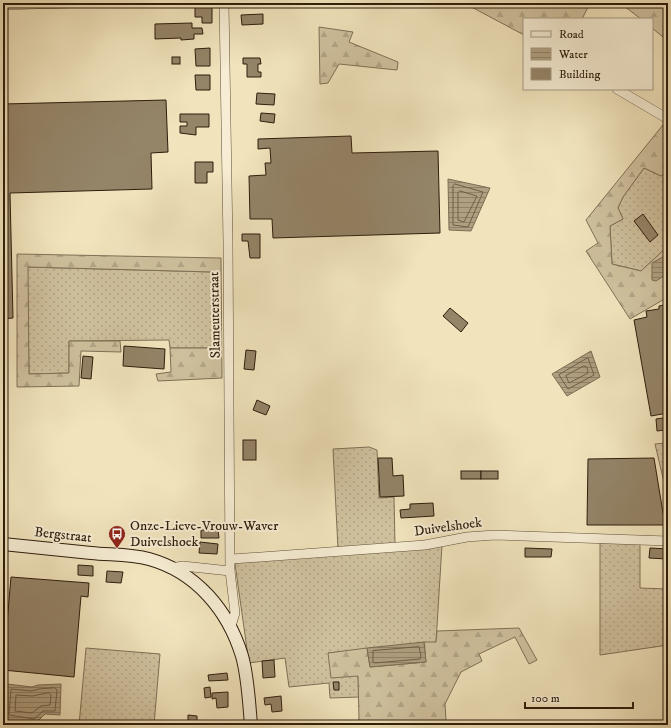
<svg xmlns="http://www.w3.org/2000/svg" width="671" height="728" viewBox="0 0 671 728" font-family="'IM FELL DW Pica',serif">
<defs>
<pattern id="grass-dots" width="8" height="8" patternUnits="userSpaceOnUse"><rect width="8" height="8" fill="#d0c29f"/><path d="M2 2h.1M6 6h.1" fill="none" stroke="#b3a688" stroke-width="1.8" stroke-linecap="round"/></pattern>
<pattern id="forest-firs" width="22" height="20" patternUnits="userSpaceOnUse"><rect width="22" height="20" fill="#d0c29f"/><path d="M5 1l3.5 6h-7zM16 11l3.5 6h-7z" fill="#b3a688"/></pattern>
<pattern id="water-rules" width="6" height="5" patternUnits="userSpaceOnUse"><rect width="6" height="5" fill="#afa081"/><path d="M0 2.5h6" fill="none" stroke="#8f8268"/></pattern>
</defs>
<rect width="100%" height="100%" fill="#f1e4bd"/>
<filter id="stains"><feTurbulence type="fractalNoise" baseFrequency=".005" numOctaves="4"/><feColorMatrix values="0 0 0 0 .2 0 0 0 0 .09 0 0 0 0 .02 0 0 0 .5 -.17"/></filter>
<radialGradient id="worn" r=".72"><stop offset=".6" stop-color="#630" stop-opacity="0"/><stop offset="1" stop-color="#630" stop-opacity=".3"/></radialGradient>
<g fill="url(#grass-dots)" stroke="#807056">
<path d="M644,168L661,176L668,171V246L641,271L612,264L610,226L623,219L618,208L623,197Z"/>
<path d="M27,267L213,272V348H170L169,340L69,341V373L29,374Z"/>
<path d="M668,443V495H667L655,444Z"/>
<path d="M369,447L377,450L379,498L394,497L395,544L338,549L333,449Z"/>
<path d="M600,543H640V588L668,589V645L600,655Z"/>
<path d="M442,545L436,642L328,653L358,676L359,697L330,698L329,683L289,687L285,658L249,663L235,564L239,562Z"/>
<path d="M86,648L160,654L154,725H79Z"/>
</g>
<g fill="url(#forest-firs)" stroke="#807056">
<path d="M464,3H585L589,5L582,19H524V35Z"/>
<path d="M620,3H668V41L652,28V19H641Z"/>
<path d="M319,27L353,32L349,42L398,62L397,70L339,64L328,83L320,84Z"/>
<path d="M667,120L668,171L661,176L644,168L623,197L618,208L623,219L610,226L612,264L641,271L668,246V297L630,319L586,251L598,243L586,220Z"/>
<path d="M17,254L221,258L222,378L158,381L156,374L171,372L170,348H213V272L28,267L29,374L69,373V341H120L121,352L81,351L79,386L17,387Z"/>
<path d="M519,628L537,660L529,664L515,637L479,654L482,661L461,672L445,704L446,720L451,725H403V720L395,725H355L359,719L358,676L331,678L328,653L367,648L370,667L426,662L424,642H436L437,631Z"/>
</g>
<g fill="url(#water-rules)" stroke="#7c6c52">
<path d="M448,179L490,188L471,231L449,230Z"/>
<path d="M668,254V273L656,281L652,280V263Z"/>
<path d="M591,351L600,377L567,396L552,374Z"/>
<path d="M424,642L426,662L370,667L367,648Z"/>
<path d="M7,684L32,687L38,685L61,684L60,715L45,714L36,723L5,720Z"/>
</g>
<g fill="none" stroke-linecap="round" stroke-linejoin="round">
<g stroke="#6f5e46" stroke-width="1">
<path d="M455,184L483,192L468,227L453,225V186Z"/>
<path d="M460,191L477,196L464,222L458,220V193Z"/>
<path d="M588,358L594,375L568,389L559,375Z"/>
<path d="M584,366L587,367L588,373L569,383L566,376Z"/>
<path d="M419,647L421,656L420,659L375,663L373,662V651Z"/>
<path d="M55,688L57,690L55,711H43L34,719L9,715L11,689L32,691L39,689Z"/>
<path d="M49,693L51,695L50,705L41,706L32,713L15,711L16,695L32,696Z"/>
</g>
</g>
<g fill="#948468" stroke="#2f1d0c">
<path d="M195,7H212V23H202V17H195Z"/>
<path d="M263,14V24L242,25L241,15Z"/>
<path d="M192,23V28H202L203,34H194V39L181,40V38L155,39V24Z"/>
<path d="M210,48V66H196L195,49Z"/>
<rect x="172" y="57" width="8" height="7"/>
<path d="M243,58H260L261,64H258V72H261V77H247V64H243Z"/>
<path d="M195,75H210V90H196Z"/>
<path d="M257,93L275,94L274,105L256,104Z"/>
<path d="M166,100L168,152L151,153L152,189L10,193L13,318L3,319V104Z"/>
<path d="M261,113L275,114L274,123L260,121Z"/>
<path d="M180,114H209V127H196V135L180,133V126H187V122H180Z"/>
<path d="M351,136L352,153L438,151L440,233L273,238L272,219H250L249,176L266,175L265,163H271L270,148L258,149V139Z"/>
<path d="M195,162H213V172H207V183H195Z"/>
<path d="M643,214L658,235L650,242L634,221Z"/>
<path d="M242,234H260V258H250L248,241H242Z"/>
<path d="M668,304V413L651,416L634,320L647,317L646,311L659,309V306Z"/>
<path d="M450,308L468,323L461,332L443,316Z"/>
<path d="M124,346L165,349L164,369L123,366Z"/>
<path d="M246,350L256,351L254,370L244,369Z"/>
<path d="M83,356L93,357L91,379L81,378Z"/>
<path d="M257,400L270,406L266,415L253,410Z"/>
<path d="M663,418L665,430L657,431L656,419Z"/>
<rect x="243" y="440" width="13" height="20"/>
<path d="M378,458H392L393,476L403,475L404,496L380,497Z"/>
<path d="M654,458L665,525H587L588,459Z"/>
<rect x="461" y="471" width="20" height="8"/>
<rect x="481" y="471" width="17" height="8"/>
<path d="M433,503L434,516L401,518L400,510L410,509V504Z"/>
<path d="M201,530H218L219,538H201Z"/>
<path d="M200,542L218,544L217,554L199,553Z"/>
<path d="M525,548L552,549L551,557H525Z"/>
<path d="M650,548L668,549L667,559L649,558Z"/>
<path d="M78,565L93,566V576L78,575Z"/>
<path d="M107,571L123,572L121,583L106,582Z"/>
<path d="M11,577L89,583L88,597L81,596L74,677L3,670Z"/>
<path d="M3,581L5,582L3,602Z"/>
<path d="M274,660L275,677L263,678L262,661Z"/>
<path d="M227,673L228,680L209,681L208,675Z"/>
<path d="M333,682H339V690H334Z"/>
<path d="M210,687L211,697L205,698L204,688Z"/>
<path d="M228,692V707L217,708L216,698L212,699V693Z"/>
<path d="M281,696L282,711L272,712L271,704L265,705L264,698Z"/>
<path d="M188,715L197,716V723L188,722Z"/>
<path d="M226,721L227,725H212V722Z"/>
</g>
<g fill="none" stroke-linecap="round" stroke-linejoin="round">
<defs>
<g id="street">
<path d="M224,3L228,243L230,571L235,613L231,626"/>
<path d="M3,5L70,3"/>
<path d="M617,89L668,119"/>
<path d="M232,559L425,545L467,537L495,535L668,541"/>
<path d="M171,568L183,566L230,571"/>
</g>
<path id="secondary" d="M3,544C32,547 62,550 91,553C110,555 130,554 149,559C196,572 228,610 242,656C248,677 249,702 251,725"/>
</defs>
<use href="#street" stroke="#604f38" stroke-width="10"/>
<use href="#secondary" stroke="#2f1d0c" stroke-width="14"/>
<use href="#street" stroke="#f6edd4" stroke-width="9"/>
<use href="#secondary" stroke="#f6edd4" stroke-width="12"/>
</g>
<defs>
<symbol id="bus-pin" viewBox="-11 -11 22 30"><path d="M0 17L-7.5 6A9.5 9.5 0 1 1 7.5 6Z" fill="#8f2418" stroke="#f6edd4"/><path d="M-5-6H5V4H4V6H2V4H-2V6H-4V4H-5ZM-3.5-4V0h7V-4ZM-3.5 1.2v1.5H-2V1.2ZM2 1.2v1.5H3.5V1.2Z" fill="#fff"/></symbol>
</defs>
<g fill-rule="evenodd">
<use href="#bus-pin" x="107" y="524" width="20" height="27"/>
</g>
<g text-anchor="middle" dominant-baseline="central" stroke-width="4" stroke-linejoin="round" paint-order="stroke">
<g font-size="14" fill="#2f1d0c" stroke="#f6edd4">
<text transform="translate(215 315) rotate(-91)">Slameuterstraat</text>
<text transform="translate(448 527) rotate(-8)">Duivelshoek</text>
<text transform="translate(63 535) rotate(6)">Bergstraat</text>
</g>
<g font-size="14" fill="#2f1d0c" stroke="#f6edd4" text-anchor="start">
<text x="130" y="526">Onze-Lieve-Vrouw-Waver<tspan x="130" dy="16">Duivelshoek</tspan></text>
</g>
</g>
<rect width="671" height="728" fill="none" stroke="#f1e4bd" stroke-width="16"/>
<rect x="4" y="4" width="663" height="720" fill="none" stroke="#2f1d0c" stroke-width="2"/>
<rect x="8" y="8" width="655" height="712" fill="none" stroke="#2f1d0c"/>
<rect x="523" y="18" width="130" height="72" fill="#f6edd4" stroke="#a69a84"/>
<rect x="531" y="31" width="20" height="6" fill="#f6edd4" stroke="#a69a84"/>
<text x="559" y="38" font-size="12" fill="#2f1d0c">Road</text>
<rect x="531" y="48" width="20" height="12" fill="url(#water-rules)" stroke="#a69a84"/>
<text x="559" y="58" font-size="12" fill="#2f1d0c">Water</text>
<rect x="531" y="68" width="20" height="12" fill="#948468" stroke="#a69a84"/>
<text x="559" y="78" font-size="12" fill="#2f1d0c">Building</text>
<path d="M525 702v6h108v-6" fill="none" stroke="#2f1d0c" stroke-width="2"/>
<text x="531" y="702" font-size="12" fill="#2f1d0c" stroke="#f6edd4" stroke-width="3" paint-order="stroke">100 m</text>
<rect width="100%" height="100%" filter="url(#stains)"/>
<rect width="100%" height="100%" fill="url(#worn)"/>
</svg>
